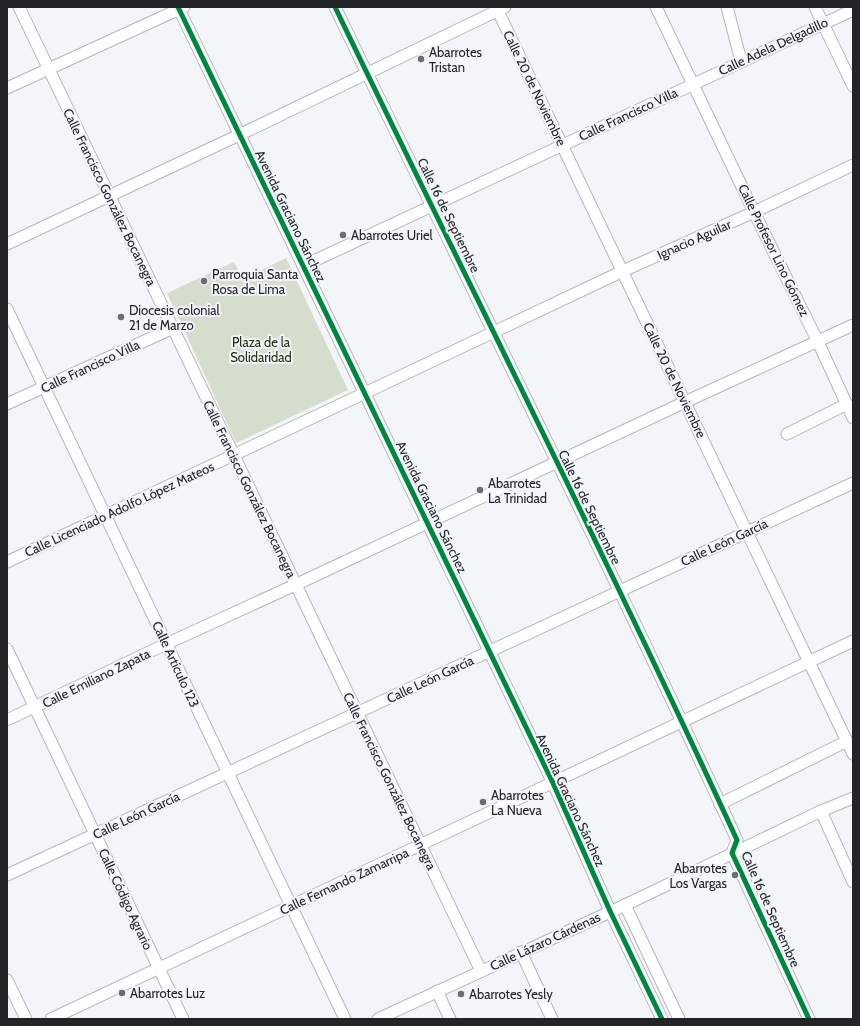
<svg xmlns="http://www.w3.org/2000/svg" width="860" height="1026" viewBox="0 0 860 1026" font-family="Cabin,sans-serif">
<rect width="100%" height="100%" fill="#f3f5f8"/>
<path fill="#d5ddcd" d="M286,258L348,390L236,443L167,293L234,262L243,279Z"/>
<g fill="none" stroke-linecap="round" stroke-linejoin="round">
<defs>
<g id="minor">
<path d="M19,7L481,971"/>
<path d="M178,7L553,783L610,911L662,1019"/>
<path d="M335,7C469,285 608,560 737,840L732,853L809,1019"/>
<path d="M496,7L853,754"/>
<path d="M656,7L754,212L818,342L853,418"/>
<path d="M727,7L741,61"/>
<path d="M815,7L853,86"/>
<path d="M7,88L184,7"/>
<path d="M7,244L239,135L505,7"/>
<path d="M303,266L853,10"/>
<path d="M7,309L345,1019"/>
<path d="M7,404L173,328"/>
<path d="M787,434L847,404"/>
<path d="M7,562L623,271L754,212L853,165"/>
<path d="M7,649L183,1019"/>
<path d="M7,720L166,644L295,585L685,402L853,325"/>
<path d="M720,804L847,741"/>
<path d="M821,811L853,882"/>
<path d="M7,875L853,483"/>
<path d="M625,905L679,1019"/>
<path d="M521,952L552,1019"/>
<path d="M7,980L26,1019"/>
<path d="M437,991L450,1019"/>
<path d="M51,1019L853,641"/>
<path d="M378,1019L625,905L821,811L853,798"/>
</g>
</defs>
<use href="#minor" stroke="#b5b6b8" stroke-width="13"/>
<use href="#minor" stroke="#fdfefe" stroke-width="11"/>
<defs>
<g id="cycleway">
<path d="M178,7L553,783L610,911L662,1019"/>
<path d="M335,7C469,285 608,560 737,840L732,853L809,1019"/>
</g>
</defs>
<use href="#cycleway" stroke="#f1f4fa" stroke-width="8"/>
<use href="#cycleway" stroke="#00873e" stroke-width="5"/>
</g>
<g fill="#6c6d70" stroke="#f1f4fa" stroke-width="1.5">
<circle cx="421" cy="59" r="4"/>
<circle cx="343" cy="235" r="4"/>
<circle cx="204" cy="281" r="4"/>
<circle cx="121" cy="317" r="4"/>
<circle cx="480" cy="490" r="4"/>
<circle cx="483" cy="802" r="4"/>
<circle cx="735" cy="875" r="4"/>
<circle cx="122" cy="993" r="4"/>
<circle cx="461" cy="994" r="4"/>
</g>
<g text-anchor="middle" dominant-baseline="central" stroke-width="4" stroke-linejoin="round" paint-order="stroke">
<g font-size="13" fill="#232426" stroke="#f1f4fa">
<text transform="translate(773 46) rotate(-25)">Calle Adela Delgadillo</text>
<text transform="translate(535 88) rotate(64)">Calle 20 de Noviembre</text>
<text transform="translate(628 114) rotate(-25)">Calle Francisco Villa</text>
<text transform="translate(110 197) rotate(64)">Calle Francisco González Bocanegra</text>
<text transform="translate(449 215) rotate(64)">Calle 16 de Septiembre</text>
<text transform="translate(291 216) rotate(64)">Avenida Graciano Sánchez</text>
<text transform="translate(694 239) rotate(-24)">Ignacio Aguilar</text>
<text transform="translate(774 250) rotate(64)">Calle Profesor Lino Gómez</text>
<text transform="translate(90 366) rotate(-25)">Calle Francisco Villa</text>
<text transform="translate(675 380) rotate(64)">Calle 20 de Noviembre</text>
<text transform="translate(250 489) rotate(64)">Calle Francisco González Bocanegra</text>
<text transform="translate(432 507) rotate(64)">Avenida Graciano Sánchez</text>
<text transform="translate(590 507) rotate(64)">Calle 16 de Septiembre</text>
<text transform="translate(119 509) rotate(-25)">Calle Licenciado Adolfo López Mateos</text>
<text transform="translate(724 542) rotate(-25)">Calle León García</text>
<text transform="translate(176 664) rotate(65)">Calle Artículo 123</text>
<text transform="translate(96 678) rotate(-26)">Calle Emiliano Zapata</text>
<text transform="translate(430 679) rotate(-25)">Calle León García</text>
<text transform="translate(390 781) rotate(64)">Calle Francisco González Bocanegra</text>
<text transform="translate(571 800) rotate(65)">Avenida Graciano Sánchez</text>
<text transform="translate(136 815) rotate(-25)">Calle León García</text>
<text transform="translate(344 881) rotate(-25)">Calle Fernando Zamarripa</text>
<text transform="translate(126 899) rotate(65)">Calle Código Agrario</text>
<text transform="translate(771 909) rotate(66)">Calle 16 de Septiembre</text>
<text transform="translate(545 941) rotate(-25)">Calle Lázaro Cárdenas</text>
</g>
<g font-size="13" fill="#232426" stroke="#f1f4fa" text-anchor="start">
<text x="429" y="52">Abarrotes<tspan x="429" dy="15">Tristan</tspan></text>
<text x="351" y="235">Abarrotes Uriel</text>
<text x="212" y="274">Parroquia Santa<tspan x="212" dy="15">Rosa de Lima</tspan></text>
<text x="129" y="310">Diocesis colonial<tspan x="129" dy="15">21 de Marzo</tspan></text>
<text x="488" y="483">Abarrotes<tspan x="488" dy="15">La Trinidad</tspan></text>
<text x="491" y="795">Abarrotes<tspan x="491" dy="15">La Nueva</tspan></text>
<text x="727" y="868" text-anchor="end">Abarrotes<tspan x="727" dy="15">Los Vargas</tspan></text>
<text x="130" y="993">Abarrotes Luz</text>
<text x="469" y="994">Abarrotes Yesly</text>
</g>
<g font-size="13" fill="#253108" stroke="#f1f4fa">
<text x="261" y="342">Plaza de la<tspan x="261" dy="15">Solidaridad</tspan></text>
</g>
</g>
<rect width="860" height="1026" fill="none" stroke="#232426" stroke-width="16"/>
</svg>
